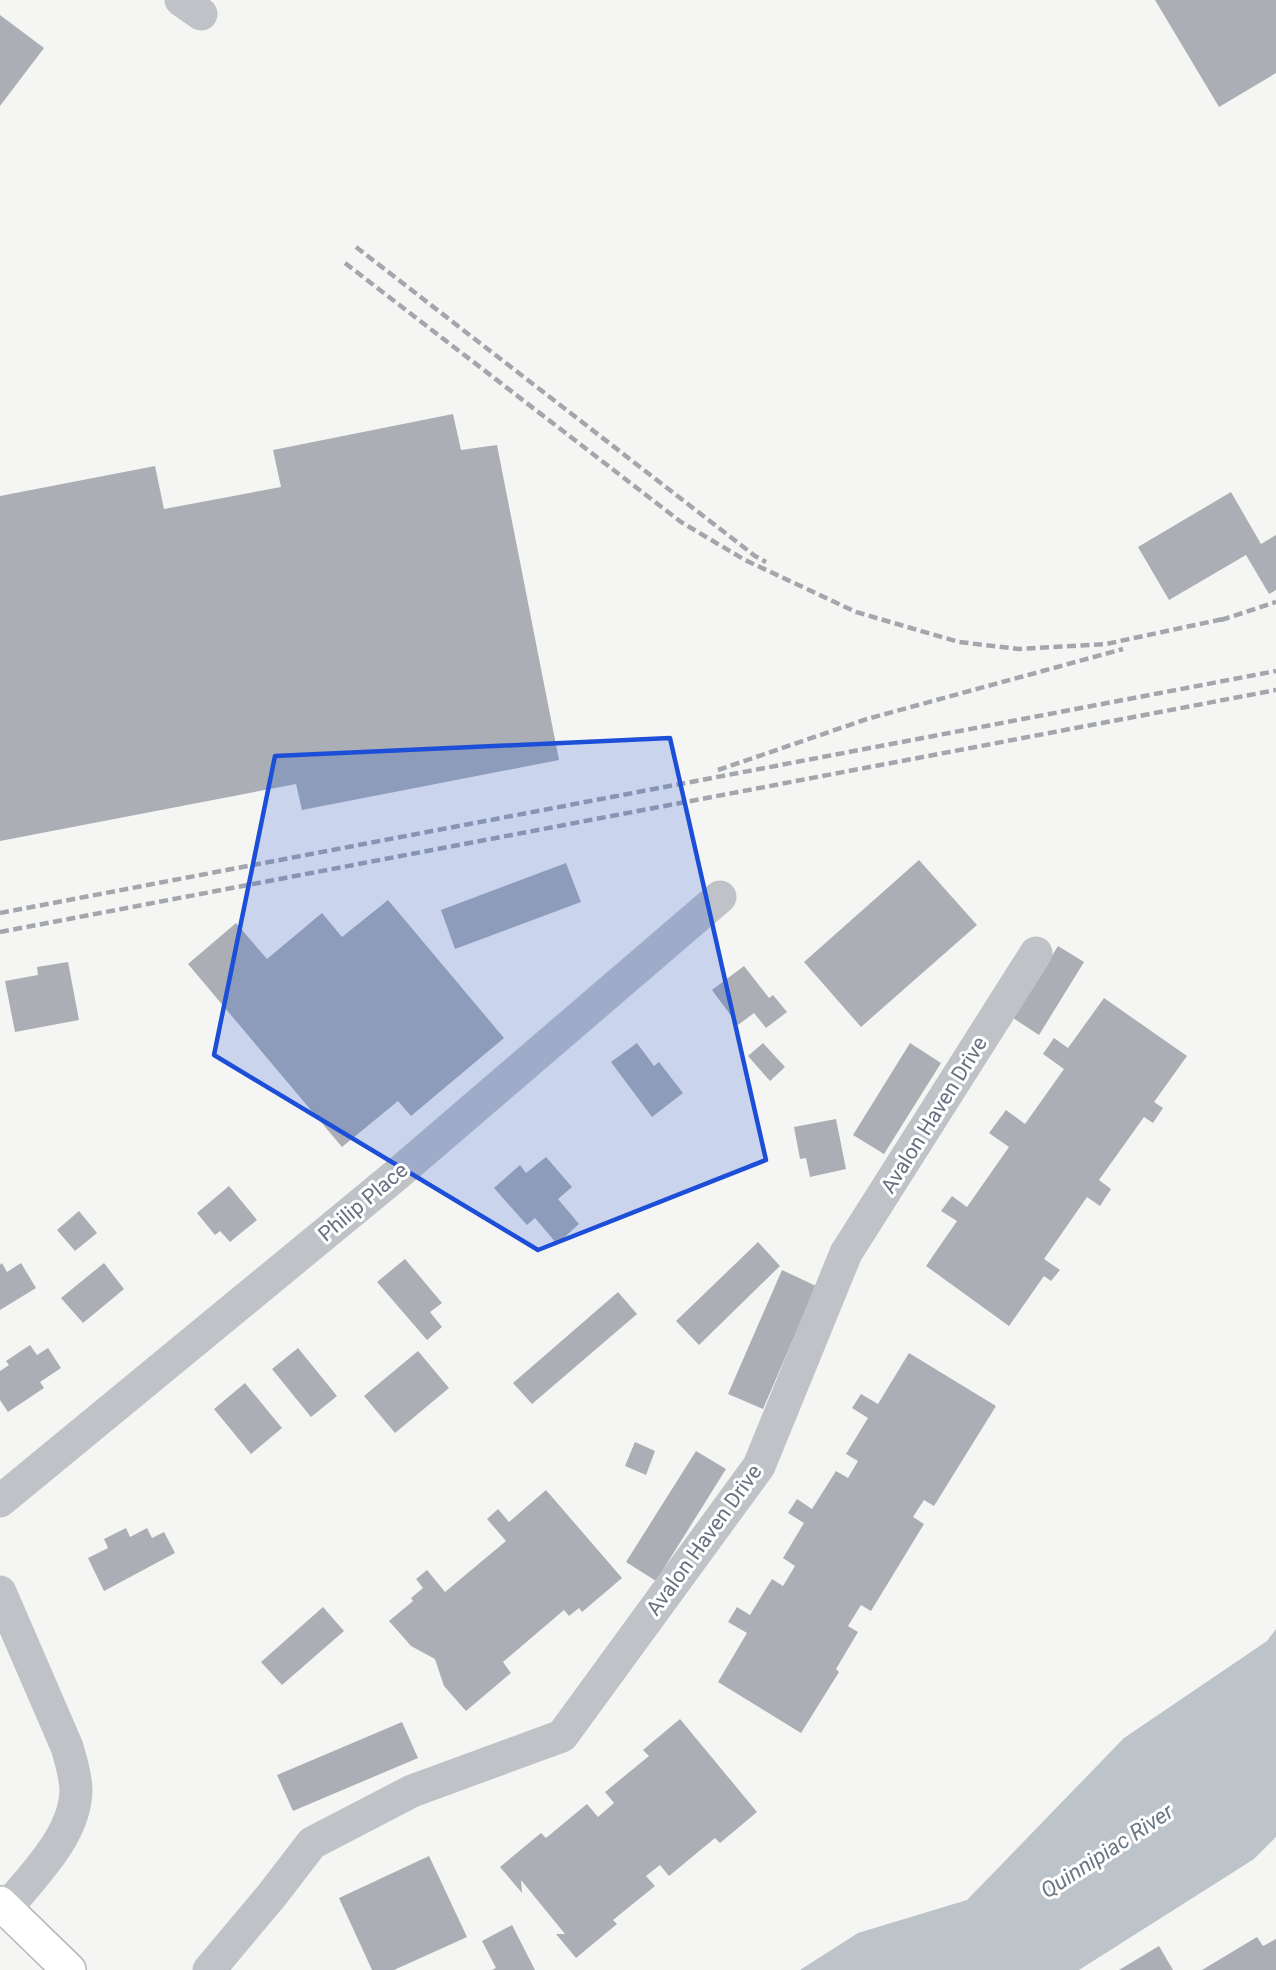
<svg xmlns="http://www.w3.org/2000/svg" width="1276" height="1970" viewBox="0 0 1276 1970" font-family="Roboto,sans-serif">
<rect width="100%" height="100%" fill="#f5f6f3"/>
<path fill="#bcc3c9" d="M1276,1629V1837L1254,1859L1079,1970H800L858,1933L967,1900L1124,1738L1267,1641Z"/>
<g fill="#abafb5">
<path d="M1155,0H1276V73L1219,107Z"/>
<path d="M0,15L44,48L0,106Z"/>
<path d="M453,414L461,450L497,445L559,760L302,810L296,784L0,841V496L155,466L164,509L281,487L273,450Z"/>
<path d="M1231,492L1261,544L1276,535V590L1269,594L1246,555L1169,600L1138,547Z"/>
<path d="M919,860L977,925L861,1027L804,962Z"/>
<path d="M566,863L581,902L455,949L441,910Z"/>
<path d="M388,900L504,1038L411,1116L398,1101L342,1147L188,964L236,923L267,959L322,913L342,937Z"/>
<path d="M1058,946L1084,962L1039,1035L1013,1018Z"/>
<path d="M68,962L79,1020L15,1032L5,981L38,975L37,967Z"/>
<path d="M744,966L769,998L773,995L787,1012L766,1028L754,1013L738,1025L712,990Z"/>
<path d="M1104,998L1187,1056L1154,1102L1163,1108L1153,1123L1144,1117L1099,1180L1111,1189L1100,1206L1087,1197L1044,1259L1060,1270L1051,1281L1044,1276L1009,1326L926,1266L957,1221L941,1211L952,1196L967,1207L1009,1147L989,1133L1006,1110L1025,1124L1064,1069L1043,1054L1054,1038L1068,1048Z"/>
<path d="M637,1043L654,1066L659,1062L683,1093L652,1117L611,1062Z"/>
<path d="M763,1043L785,1067L770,1081L748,1056Z"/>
<path d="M910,1043L941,1063L884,1154L853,1135Z"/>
<path d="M836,1119L846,1169L810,1177L806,1158L800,1159L794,1127Z"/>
<path d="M546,1157L572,1187L558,1199L579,1224L557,1244L535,1218L527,1225L494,1188L520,1165L526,1173Z"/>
<path d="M229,1186L257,1220L230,1242L220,1231L215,1235L197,1213Z"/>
<path d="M79,1211L97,1233L75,1251L57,1230Z"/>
<path d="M758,1242L780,1266L699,1345L676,1321Z"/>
<path d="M405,1259L442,1303L430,1312L442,1327L427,1340L377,1282Z"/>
<path d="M2,1263L7,1272L21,1263L36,1288L0,1310V1265Z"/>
<path d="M104,1263L124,1289L83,1323L61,1298Z"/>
<path d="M782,1270L816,1286L763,1409L728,1394Z"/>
<path d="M618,1292L637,1314L532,1404L513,1383Z"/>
<path d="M30,1345L37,1355L48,1348L61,1368L40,1382L44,1388L8,1412L0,1400V1371L9,1365L6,1361Z"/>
<path d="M298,1348L337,1396L311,1417L272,1369Z"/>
<path d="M418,1351L449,1388L395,1433L364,1396Z"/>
<path d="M909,1353L996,1406L934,1506L924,1500L913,1517L924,1524L871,1611L861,1605L848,1626L858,1632L836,1669L839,1672L801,1733L718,1682L747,1633L728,1622L737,1607L750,1615L772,1579L783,1586L795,1566L783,1558L804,1523L788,1513L797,1499L812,1509L836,1471L848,1478L858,1461L846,1454L868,1418L852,1408L861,1394L878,1404Z"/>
<path d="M245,1383L282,1428L251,1454L214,1409Z"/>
<path d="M635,1442L655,1451L646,1475L625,1466Z"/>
<path d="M696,1451L726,1469L656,1581L626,1562Z"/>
<path d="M546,1490L622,1578L582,1612L579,1608L569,1616L564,1610L503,1662L511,1673L466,1711L444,1686L435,1659L411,1646L389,1621L413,1601L411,1598L423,1588L416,1579L427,1570L445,1592L506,1541L487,1519L498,1509L509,1522Z"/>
<path d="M126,1528L130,1537L147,1528L152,1538L164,1532L175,1553L104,1591L88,1558L108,1548L104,1539Z"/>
<path d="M323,1607L344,1631L282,1685L261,1662Z"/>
<path d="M680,1719L757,1812L720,1843L715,1838L669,1876L660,1865L646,1876L655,1886L613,1920L617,1924L576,1958L556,1934H565L521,1880L522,1893L500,1867L541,1833L546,1838L587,1804L598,1817L614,1803L605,1792L649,1756L643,1750Z"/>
<path d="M402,1722L418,1758L293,1811L277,1775Z"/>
<path d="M429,1856L467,1937L394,1970H372L339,1898Z"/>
<path d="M512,1925L535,1970H492L496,1968L482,1941Z"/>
<path d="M1257,1937L1263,1946L1276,1939V1970H1202Z"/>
<path d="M1159,1946L1173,1970H1119Z"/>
</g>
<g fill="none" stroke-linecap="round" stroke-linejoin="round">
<defs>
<path id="major" d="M0,1903L69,1970"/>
</defs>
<use href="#major" stroke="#b5b7bb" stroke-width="36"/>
<g stroke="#bfc2c6" stroke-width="33">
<path d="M181,0L201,14"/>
<path d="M0,1501L395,1176L720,897"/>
<path d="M0,1592L67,1747C71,1760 75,1774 76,1789C76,1835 33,1875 6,1909"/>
<path d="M209,1970L272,1895L312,1843L412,1791L562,1736L759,1466L846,1253L1036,953"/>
</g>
<use href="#major" stroke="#fff" stroke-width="33"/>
<g stroke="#a3a6ac" stroke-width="4.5" stroke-dasharray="9 4.5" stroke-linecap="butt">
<path d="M356,247L755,556L766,562"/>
<path d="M345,263L681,522L745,560L856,612L959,642L1019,649L1106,644L1228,618"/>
<path d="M1221,620L1276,602"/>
<path d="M718,770L867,719L1123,649"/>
<path d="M0,913L1276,671"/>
<path d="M0,932L1276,690"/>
</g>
</g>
<path fill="#1d4ed8" fill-opacity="0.2" stroke="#1d4ed8" stroke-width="4.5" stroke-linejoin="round" d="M670,738L766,1160L538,1250L214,1055L275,756Z"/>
<g text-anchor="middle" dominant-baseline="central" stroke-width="6" stroke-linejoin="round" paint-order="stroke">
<g font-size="21" fill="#687180" stroke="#fff">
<text transform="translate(934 1115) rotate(-58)">Avalon Haven Drive</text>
<text transform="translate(363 1202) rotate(-40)">Philip Place</text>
<text transform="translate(704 1540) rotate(-54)">Avalon Haven Drive</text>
</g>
<g font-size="22" font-style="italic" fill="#697884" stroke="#fff">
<text transform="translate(1107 1851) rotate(-33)">Quinnipiac River</text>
</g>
</g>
</svg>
